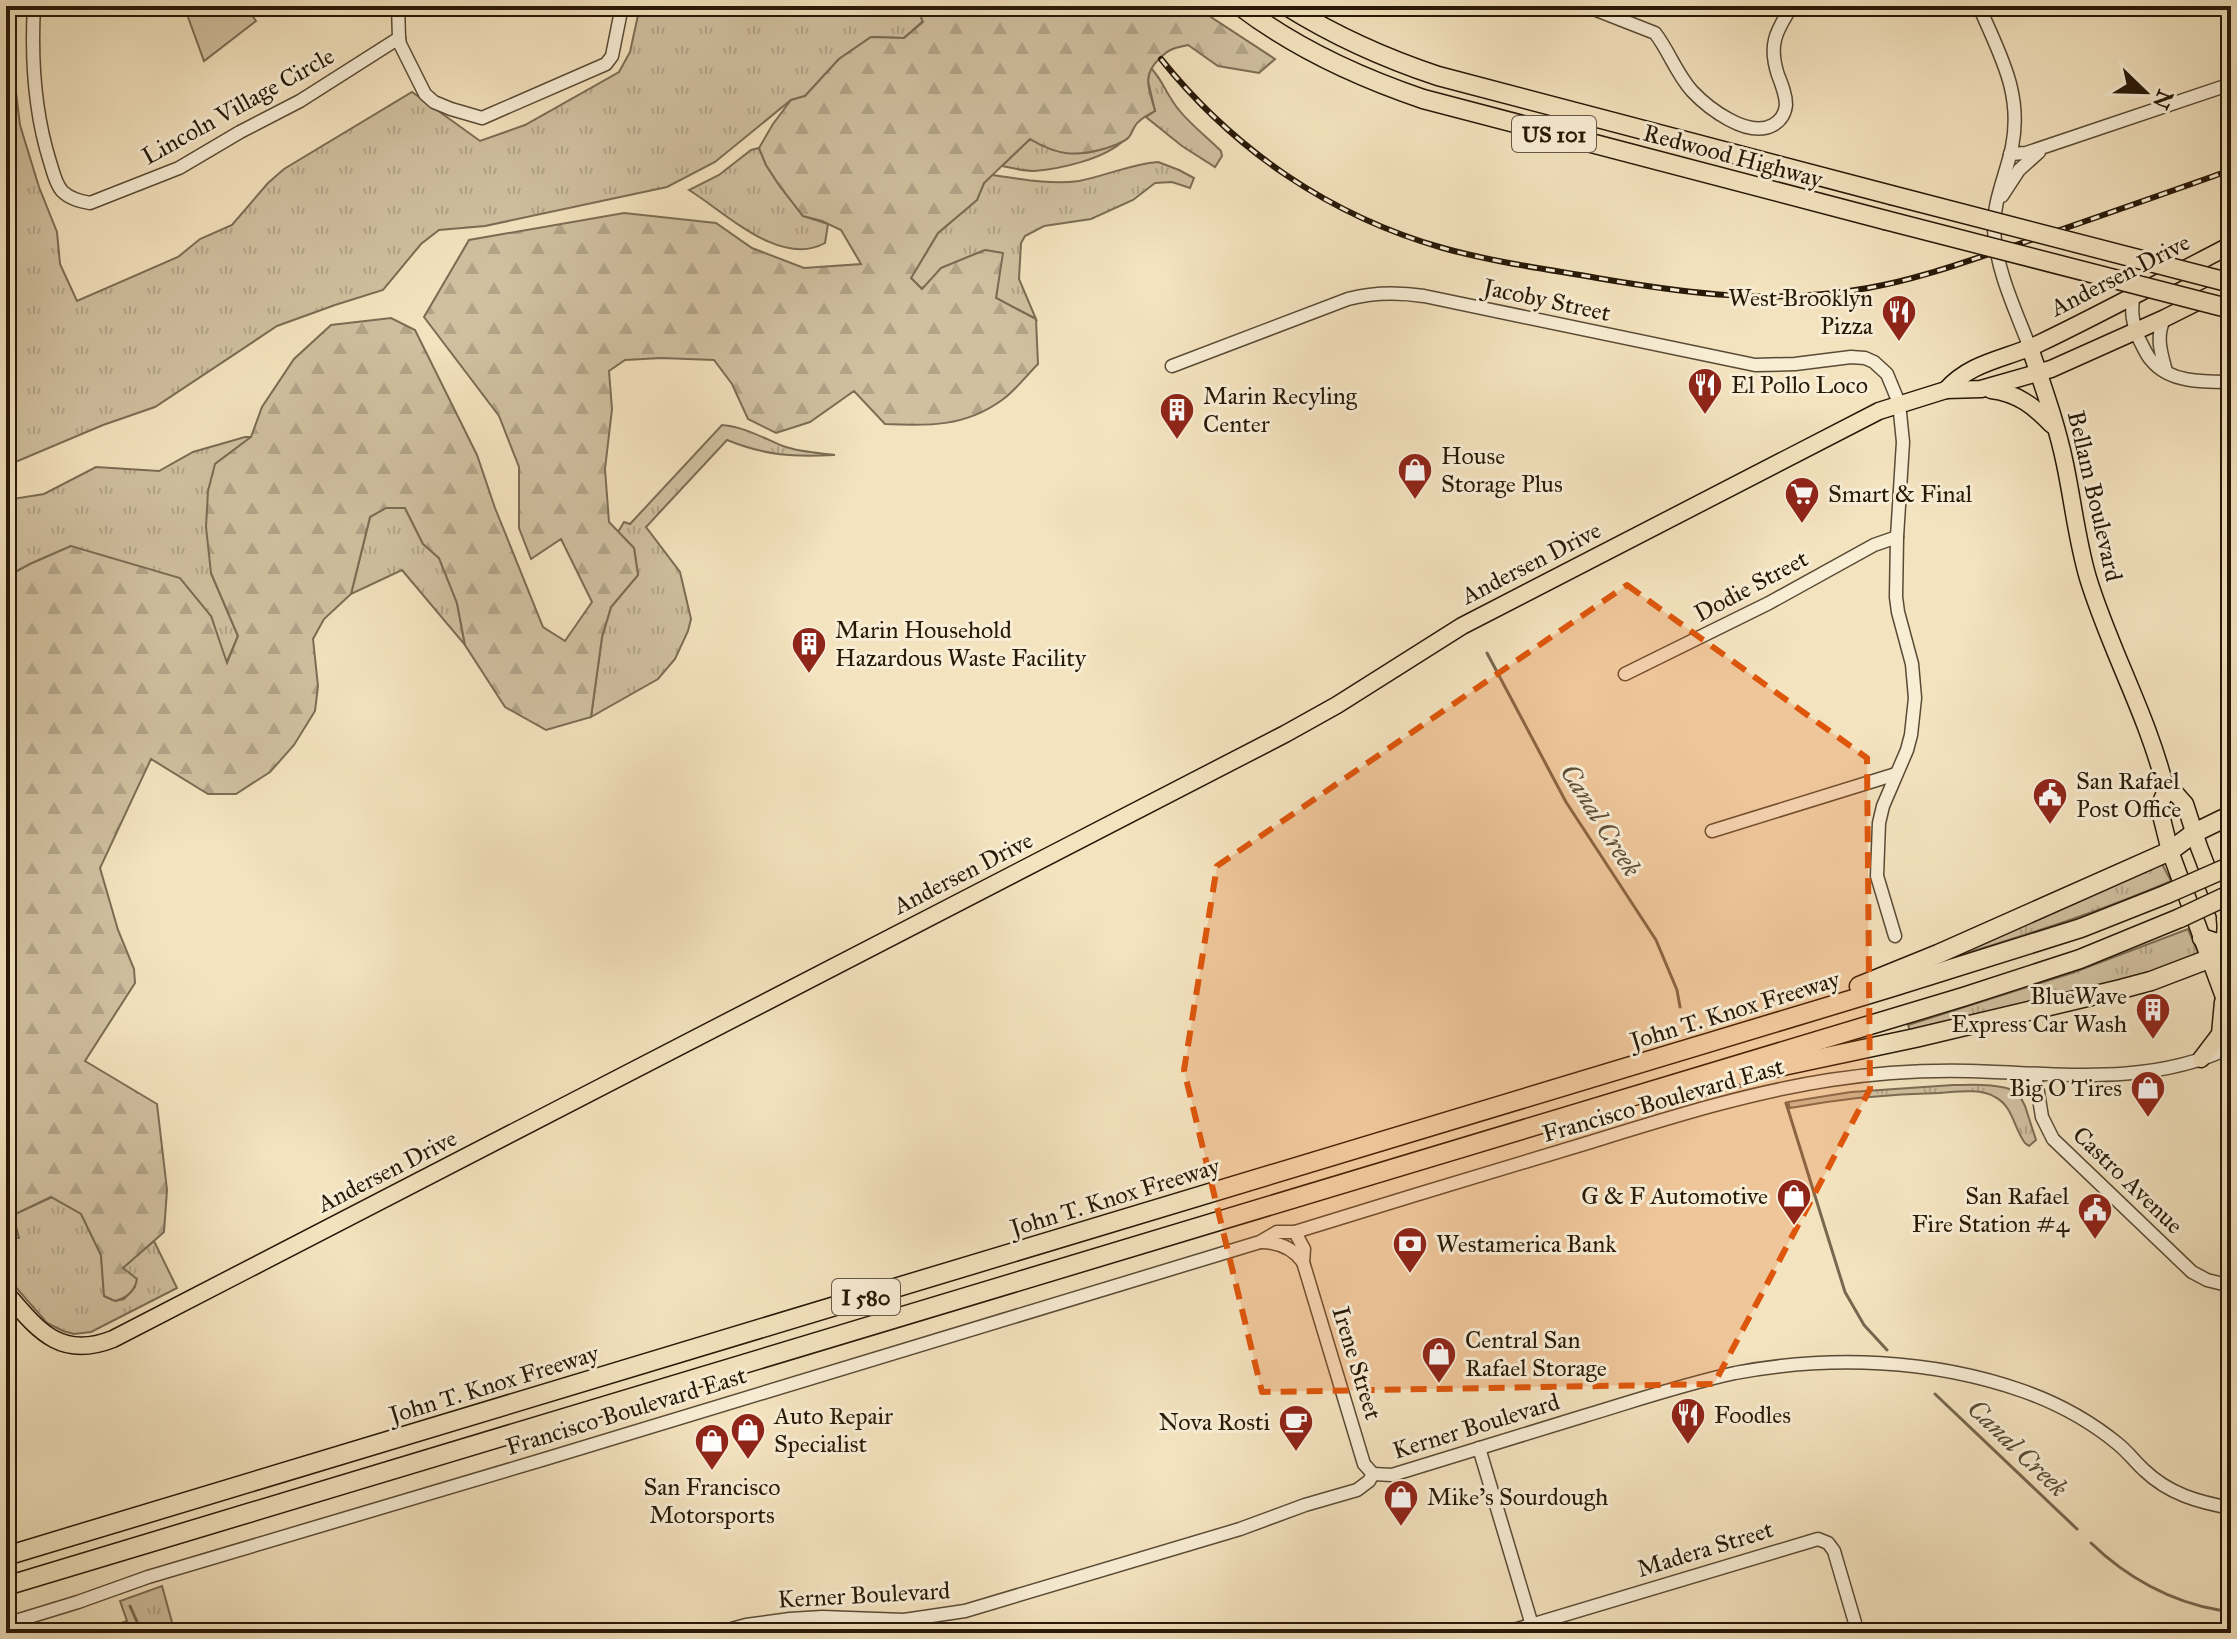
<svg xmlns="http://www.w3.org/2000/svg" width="2237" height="1639" viewBox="0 0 2237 1639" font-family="'IM FELL Great Primer',serif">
<defs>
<pattern id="grass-tufts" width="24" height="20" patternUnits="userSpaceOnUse" patternTransform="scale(2)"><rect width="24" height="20" fill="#d1c0a0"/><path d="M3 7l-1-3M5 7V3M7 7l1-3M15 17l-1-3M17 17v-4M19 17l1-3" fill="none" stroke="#b3a488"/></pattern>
<pattern id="forest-firs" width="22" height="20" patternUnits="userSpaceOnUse" patternTransform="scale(2)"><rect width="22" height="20" fill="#d1c0a0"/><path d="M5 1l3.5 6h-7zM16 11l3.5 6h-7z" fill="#b3a488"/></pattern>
</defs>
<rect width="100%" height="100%" fill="#f4e3bf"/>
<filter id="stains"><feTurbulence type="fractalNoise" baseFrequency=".0025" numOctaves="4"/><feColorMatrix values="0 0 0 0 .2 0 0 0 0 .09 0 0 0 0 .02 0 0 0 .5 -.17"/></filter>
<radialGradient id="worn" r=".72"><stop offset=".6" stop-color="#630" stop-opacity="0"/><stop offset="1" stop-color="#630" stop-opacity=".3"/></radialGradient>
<g fill="url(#grass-tufts)" stroke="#7c6c54" stroke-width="2">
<path d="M6,6H14L12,42L14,76L20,125L39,187L57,232L60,264L77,301L178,257L200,239L232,225L268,183L284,169L412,92L480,141L525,125L619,72L630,52L640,6H916L923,21L904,38L871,37L839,59L805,96L791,100L715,162L667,187L485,226L439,230L421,244L383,290L335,305L277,326L155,407L103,425L6,466Z"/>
<path d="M1150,67C1163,80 1167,96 1179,110C1191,125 1207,137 1221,151L1222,156L1215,167L1182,146L1146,117L1155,111L1148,81Z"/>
<path d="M1030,139C1061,159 1092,157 1124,140C1105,159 1060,169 1034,171C1023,171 1012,168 1002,166Z"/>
<path d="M759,148L766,165L779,185L803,216L828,224L825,243C780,268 725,212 689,190L719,175L751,150Z"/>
<path d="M1158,162L1179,170L1194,178L1190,188L1172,182L1155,183L1133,200L1091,219L1044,226L1025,236L1021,243L1019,279L1036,319L996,298L1002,253L985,250L941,268L923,290L911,278L938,233L977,200L984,183L992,175C1020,179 1050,185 1079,181C1105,176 1131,164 1158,162Z"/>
<path d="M722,425C745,427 763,438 783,446C799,452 818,453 835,455C792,457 767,456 727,440L646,527L680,572L691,619L688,631L675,659L658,679L591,717L602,637L611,607L638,575L634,548L618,532L624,522L630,524Z"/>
<path d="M245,437H251L215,464L211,573L238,636L226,664L211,616L71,546L30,564L6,577V500L44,494L96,467L159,471L193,452Z"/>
<path d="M386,508H405L423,544L439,558L457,603L465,645L402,570L351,594L370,517Z"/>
<path d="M2160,860L2171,881C2102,911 2032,933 1961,955L1959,949Z"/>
<path d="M2188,929L2199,955L2136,977L1911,1033L1908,1025L2072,973Z"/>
<path d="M1953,1085C1975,1085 1997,1083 2018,1092L2025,1106L2036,1140L2029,1146L2025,1143C2014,1129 2013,1106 1995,1097C1980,1088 1956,1092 1939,1093C1889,1094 1839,1099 1790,1108L1788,1102L1851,1092Z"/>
<path d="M52,1197L81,1213L101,1255L104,1296L115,1301L124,1299L135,1287L122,1268L154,1241L177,1288L91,1332L74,1334L63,1331L47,1323L6,1276V1238H18L13,1215Z"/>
<path d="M162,1586L175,1633H105L104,1629L127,1621L120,1601Z"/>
</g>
<path fill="url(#forest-firs)" stroke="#7c6c54" stroke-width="2" d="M916,6H1194L1275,59L1259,73L1218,66L1188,45C1175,48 1170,48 1160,58C1141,76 1149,88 1155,111C1148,115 1139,119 1135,126C1133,129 1132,133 1129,137C1124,143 1114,145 1107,148C1075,157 1059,156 1030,139L984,183L977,200L938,233L911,278L922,289L941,268L985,250L1003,253L996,298L1036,319L1038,364C1026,376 1015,391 1002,400C965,427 928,426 885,424L854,391L810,422L776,433L748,419L732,384L714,360L661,358L625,360L609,371L612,409L605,469L609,522L634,548L638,575L611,607L602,637L591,717L546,730L505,707L465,645L457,603L439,558L423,544L405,508H386L370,517L351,594L324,619L313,639L318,686L315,711L294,745L270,772L236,794H208L151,759L100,868L118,930L134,969L135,983L85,1061L157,1104L167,1190L164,1232L123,1268L137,1279C135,1291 126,1298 115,1301L104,1296L101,1255L81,1214L51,1197L13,1215L19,1238L6,1237V577L30,564L71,546L180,578L211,616L227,663L238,636L211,573L206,527L208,491L215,464L251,437L262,407L294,359L331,325L391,318L415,330L477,455L495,508L543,627L565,641L592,602L561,539L531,559L519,528V467L499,416L424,317L469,240L624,213L716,223L752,248L804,268L861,264L841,230L822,221L803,216L779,185L766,165L759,148L773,124L791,100L805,96L839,59L871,37L904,38L923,22Z"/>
<path fill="#d1c0a0" stroke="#7c6c54" stroke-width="2" d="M184,6H245L256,21L204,61Z"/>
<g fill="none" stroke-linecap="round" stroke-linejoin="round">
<g stroke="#786850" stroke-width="3">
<path d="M1487,653L1566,802L1656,940L1677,990L1680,1007"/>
<path d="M1704,1096L1779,1076"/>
<path d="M1786,1103L1845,1292L1864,1325L1887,1350"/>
<path d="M1935,1394L2077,1529"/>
<path d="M2091,1543C2126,1577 2171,1602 2219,1610"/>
<path d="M130,1606L142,1633"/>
</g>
<defs>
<g id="minor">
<path d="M34,6C31,59 34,111 50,162C53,171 55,183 62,191C70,199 80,201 90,203L179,168L240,132L300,101L399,38L398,6"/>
<path d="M1586,6L1655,33C1669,51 1676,73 1692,91C1708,108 1748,139 1773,125C1780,121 1785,114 1786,105C1786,95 1782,85 1778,75C1768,45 1776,31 1792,6"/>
<path d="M1979,6C1999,54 2023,92 2012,147C2006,175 1993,201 1994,230C1996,270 2016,311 2030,348"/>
<path d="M399,38L400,44L425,94L434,102L451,109L482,118L606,64L612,56L622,6"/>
<path d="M2010,154L2026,153L2231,84"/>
<path d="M2002,196L2019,170L2039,152"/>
<path d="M2134,295C2130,311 2133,324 2139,339C2143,346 2146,355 2152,361C2170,383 2205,382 2231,382"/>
<path d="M2165,318C2155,335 2161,353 2166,371"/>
<path d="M1172,366L1348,299C1374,292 1398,292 1424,296L1755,365L1795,364L1851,357L1865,358L1874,362L1887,374L1899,403L1903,442L1897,537L1896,597L1898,612L1912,664L1915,698L1911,735L1907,750L1883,806L1879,823L1877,876L1895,936"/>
<path d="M1625,674L1769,603L1874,545L1897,537"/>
<path d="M1712,831L1896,774"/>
<path d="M2035,1074L2042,1117L2053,1139L2192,1272L2207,1280L2231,1286"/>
<path d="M1295,1232L1304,1249L1303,1262L1364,1464L1373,1474"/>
<path d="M1261,1242C1278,1242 1293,1248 1303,1262"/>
<path d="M1479,1448L1532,1625"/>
<path d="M1373,1474L1392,1475C1456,1455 1520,1436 1584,1416C1634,1401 1684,1384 1735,1373C1830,1355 1932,1359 2023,1391C2057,1403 2090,1421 2118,1444C2128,1452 2135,1462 2144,1470C2169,1494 2198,1502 2231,1508"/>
<path d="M6,1624L78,1602L148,1577L545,1459L1260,1242L1277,1232H1295C1391,1202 1488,1173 1584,1144C1665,1119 1746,1093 1830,1080C1876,1073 1923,1070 1969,1071C2057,1073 2149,1087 2231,1047"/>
<path d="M717,1633L746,1625L790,1619L822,1617L904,1620L965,1611L1240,1529L1305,1505L1357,1490L1369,1481L1373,1474"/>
<path d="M1504,1633L1818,1539L1828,1543L1834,1551L1858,1633"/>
<path d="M2229,1633L2231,1600"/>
</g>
<g id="major">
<path d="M2030,348C2043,386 2057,425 2065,464C2073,502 2077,541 2088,578C2110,650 2148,716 2166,790L2159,807L2170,851L2231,1016"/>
<path d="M1946,390C1970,362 2006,359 2038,344C2103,313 2167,278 2231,245"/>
<path d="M1991,390C2017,393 2034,406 2052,425"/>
<path d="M2166,790L2177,795L2185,804L2199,847L2231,930"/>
<path d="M2201,1059L2220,1034L2223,1002"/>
<path d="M6,1293C38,1330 60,1360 113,1339L1285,734L1337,705L1462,626L1879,411L1946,390L1981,389L2051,369L2165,318L2231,285"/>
</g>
<g id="highway">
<path d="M1240,6C1295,48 1358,77 1423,99L1885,220"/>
<path d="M1287,6C1335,36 1384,58 1438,76L1891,195"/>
<path d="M2202,938L2214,942L2231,944"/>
<path d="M1859,986L1938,954L2170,851L2194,833L2231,815"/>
<path d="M1741,1075L1915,1038L2121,989L2151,981L2214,957C2225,946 2228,935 2226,919"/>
<path d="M6,1556L1893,987L2081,928L2167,894"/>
<path d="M6,1586L1963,997L2080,959L2180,918"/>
</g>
</defs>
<use href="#minor" stroke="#5a4b35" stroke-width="15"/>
<use href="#major" stroke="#271807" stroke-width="19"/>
<use href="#highway" stroke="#271807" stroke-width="21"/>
<use href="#minor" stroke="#f8edd5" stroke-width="12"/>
<use href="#major" stroke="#f4e3bf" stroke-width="16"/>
<use href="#highway" stroke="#f4e3bf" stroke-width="18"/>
<defs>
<path id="rail" d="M1161,59C1234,150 1330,216 1443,248C1493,262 1546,269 1597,278C1690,294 1774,305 1868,288C1920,279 1970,260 2019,244C2090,220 2160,195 2231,170"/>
</defs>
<use href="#rail" stroke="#271807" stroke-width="6"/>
<use href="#rail" stroke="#f8edd5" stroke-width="3" stroke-dasharray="9" stroke-linecap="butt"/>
<defs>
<g id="highway-bridge">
<path d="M1891,195L2231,283"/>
<path d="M1885,220L2231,309"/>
<path d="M2167,894L2224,869"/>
<path d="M2180,918L2231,894"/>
</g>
</defs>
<use href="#highway-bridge" stroke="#271807" stroke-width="21" stroke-linecap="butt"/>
<use href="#highway-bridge" stroke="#f4e3bf" stroke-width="18"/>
</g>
<path fill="#de560c" fill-opacity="0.2" stroke="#de560c" stroke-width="6" stroke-dasharray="16 10" stroke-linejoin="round" d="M1627,585L1867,758L1870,1089L1714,1384L1262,1392L1184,1070L1217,866Z"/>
<defs>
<symbol id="restaurant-pin" viewBox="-11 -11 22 30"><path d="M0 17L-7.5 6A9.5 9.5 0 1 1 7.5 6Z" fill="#8f2418" stroke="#f8edd5"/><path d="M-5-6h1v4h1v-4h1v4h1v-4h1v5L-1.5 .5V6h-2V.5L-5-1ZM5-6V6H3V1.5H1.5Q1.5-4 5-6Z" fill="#fff"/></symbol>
<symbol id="building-pin" viewBox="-11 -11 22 30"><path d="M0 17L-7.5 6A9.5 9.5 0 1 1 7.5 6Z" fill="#8f2418" stroke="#f8edd5"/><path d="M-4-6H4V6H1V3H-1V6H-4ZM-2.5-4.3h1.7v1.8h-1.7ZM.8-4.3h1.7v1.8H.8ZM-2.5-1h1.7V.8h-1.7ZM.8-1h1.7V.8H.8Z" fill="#fff"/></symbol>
<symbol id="shop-pin" viewBox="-11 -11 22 30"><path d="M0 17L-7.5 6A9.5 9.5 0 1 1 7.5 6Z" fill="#8f2418" stroke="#f8edd5"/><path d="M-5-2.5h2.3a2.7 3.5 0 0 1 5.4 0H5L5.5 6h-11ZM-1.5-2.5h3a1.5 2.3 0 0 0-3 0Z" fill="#fff"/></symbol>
<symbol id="supermarket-pin" viewBox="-11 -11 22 30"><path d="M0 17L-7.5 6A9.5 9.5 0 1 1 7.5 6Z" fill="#8f2418" stroke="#f8edd5"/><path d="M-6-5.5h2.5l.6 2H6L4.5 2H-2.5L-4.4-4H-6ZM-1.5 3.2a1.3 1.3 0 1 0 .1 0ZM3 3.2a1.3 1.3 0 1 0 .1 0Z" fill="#fff"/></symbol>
<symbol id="civic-pin" viewBox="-11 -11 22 30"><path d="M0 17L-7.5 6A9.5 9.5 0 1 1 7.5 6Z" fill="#8f2418" stroke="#f8edd5"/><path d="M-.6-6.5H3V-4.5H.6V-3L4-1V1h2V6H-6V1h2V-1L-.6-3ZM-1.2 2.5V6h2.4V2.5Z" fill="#fff"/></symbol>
<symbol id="bank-pin" viewBox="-11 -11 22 30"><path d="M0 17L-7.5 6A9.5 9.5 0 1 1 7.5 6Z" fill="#8f2418" stroke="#f8edd5"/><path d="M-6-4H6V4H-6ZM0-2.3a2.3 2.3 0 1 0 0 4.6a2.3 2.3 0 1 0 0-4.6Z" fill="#fff"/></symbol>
<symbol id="cafe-pin" viewBox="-11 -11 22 30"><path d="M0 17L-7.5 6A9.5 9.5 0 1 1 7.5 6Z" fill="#8f2418" stroke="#f8edd5"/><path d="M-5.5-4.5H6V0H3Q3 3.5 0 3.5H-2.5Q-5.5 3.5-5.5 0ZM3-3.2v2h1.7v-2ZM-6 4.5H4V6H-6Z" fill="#fff"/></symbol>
</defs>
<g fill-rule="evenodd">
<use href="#restaurant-pin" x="1879" y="292" width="40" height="54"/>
<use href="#restaurant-pin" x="1685" y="365" width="40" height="54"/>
<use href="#building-pin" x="1157" y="390" width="40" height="54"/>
<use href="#shop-pin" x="1395" y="450" width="40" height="54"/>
<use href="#supermarket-pin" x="1782" y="474" width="40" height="54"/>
<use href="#building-pin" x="789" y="624" width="40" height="54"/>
<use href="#civic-pin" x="2030" y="775" width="40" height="54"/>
<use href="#building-pin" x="2133" y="990" width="40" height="54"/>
<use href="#shop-pin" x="2128" y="1068" width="40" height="54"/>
<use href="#shop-pin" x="1774" y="1176" width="40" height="54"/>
<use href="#civic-pin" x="2075" y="1190" width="40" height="54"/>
<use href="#bank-pin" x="1390" y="1224" width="40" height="54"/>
<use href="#shop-pin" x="1419" y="1334" width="40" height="54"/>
<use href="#restaurant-pin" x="1668" y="1395" width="40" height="54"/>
<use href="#cafe-pin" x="1276" y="1402" width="40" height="54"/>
<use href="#shop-pin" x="728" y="1410" width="40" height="54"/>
<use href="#shop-pin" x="692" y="1421" width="40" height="54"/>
<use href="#shop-pin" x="1381" y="1477" width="40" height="54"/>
</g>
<g text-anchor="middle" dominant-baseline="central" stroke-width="6" stroke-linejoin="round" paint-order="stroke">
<g fill="#f8edd5" stroke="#665845" stroke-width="2">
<rect x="1512" y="116" width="84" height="36" rx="6"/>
<rect x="832" y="1279" width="68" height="36" rx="6"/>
</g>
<g font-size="22" font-weight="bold" fill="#271807">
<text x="1554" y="134">US 101</text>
<text x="866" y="1297">I 580</text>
</g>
<g font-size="24" fill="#271807" stroke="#f8edd5">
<text transform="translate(238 106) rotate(-29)">Lincoln Village Circle</text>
<text transform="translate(1733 156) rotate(15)">Redwood Highway</text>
<text transform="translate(2120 275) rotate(-27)">Andersen Drive</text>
<text transform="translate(1547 300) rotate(12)">Jacoby Street</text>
<text transform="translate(2095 496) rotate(77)">Bellam Boulevard</text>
<text transform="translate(1531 563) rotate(-27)">Andersen Drive</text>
<text transform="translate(1751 586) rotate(-28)">Dodie Street</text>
<text transform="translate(963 873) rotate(-27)">Andersen Drive</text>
<text transform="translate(1735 1010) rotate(-17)">John T. Knox Freeway</text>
<text transform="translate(1663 1100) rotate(-16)">Francisco Boulevard East</text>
<text transform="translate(387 1171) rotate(-27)">Andersen Drive</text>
<text transform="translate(2128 1180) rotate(44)">Castro Avenue</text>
<text transform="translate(1115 1197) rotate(-17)">John T. Knox Freeway</text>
<text transform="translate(1357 1363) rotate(73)">Irene Street</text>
<text transform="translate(494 1384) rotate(-17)">John T. Knox Freeway</text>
<text transform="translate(626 1411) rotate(-17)">Francisco Boulevard East</text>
<text transform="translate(1476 1426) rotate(-17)">Kerner Boulevard</text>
<text transform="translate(1705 1549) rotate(-17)">Madera Street</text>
<text transform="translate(864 1595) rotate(-3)">Kerner Boulevard</text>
</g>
<g font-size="24" fill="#271807" stroke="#f8edd5" text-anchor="start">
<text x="1873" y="298" text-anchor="end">West Brooklyn<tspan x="1873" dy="28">Pizza</tspan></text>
<text x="1731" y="385">El Pollo Loco</text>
<text x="1203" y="396">Marin Recyling<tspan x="1203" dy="28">Center</tspan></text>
<text x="1441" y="456">House<tspan x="1441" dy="28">Storage Plus</tspan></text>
<text x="1828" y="494">Smart &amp; Final</text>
<text x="835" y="630">Marin Household<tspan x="835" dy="28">Hazardous Waste Facility</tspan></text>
<text x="2076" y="781">San Rafael<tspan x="2076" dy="28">Post Office</tspan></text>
<text x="2127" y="996" text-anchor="end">BlueWave<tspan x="2127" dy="28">Express Car Wash</tspan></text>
<text x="2122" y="1088" text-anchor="end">Big O Tires</text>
<text x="1768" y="1196" text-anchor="end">G &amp; F Automotive</text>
<text x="2069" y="1196" text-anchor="end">San Rafael<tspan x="2069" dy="28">Fire Station #4</tspan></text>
<text x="1436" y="1244">Westamerica Bank</text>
<text x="1465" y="1340">Central San<tspan x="1465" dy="28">Rafael Storage</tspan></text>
<text x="1714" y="1415">Foodles</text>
<text x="774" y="1416">Auto Repair<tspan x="774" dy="28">Specialist</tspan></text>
<text x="1270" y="1422" text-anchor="end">Nova Rosti</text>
<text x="712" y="1487" text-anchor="middle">San Francisco<tspan x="712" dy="28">Motorsports</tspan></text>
<text x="1427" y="1497">Mike's Sourdough</text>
</g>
<g font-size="26" font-style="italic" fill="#5d4e37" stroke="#f8edd5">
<text transform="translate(1601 820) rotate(58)">Canal Creek</text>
<text transform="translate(2018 1448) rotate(44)">Canal Creek</text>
</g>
</g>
<rect width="2237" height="1639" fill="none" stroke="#f4e3bf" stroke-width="32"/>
<rect x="8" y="8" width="2221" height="1623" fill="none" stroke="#271807" stroke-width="4"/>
<rect x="16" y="16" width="2205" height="1607" fill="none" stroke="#271807" stroke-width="2"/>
<g transform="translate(2145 92) rotate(113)" stroke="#f8edd5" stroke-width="6" paint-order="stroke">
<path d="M0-6L14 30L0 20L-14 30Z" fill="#271807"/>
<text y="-12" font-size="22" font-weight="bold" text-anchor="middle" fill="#271807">N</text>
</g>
<rect width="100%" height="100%" filter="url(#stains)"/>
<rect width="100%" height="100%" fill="url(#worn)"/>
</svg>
